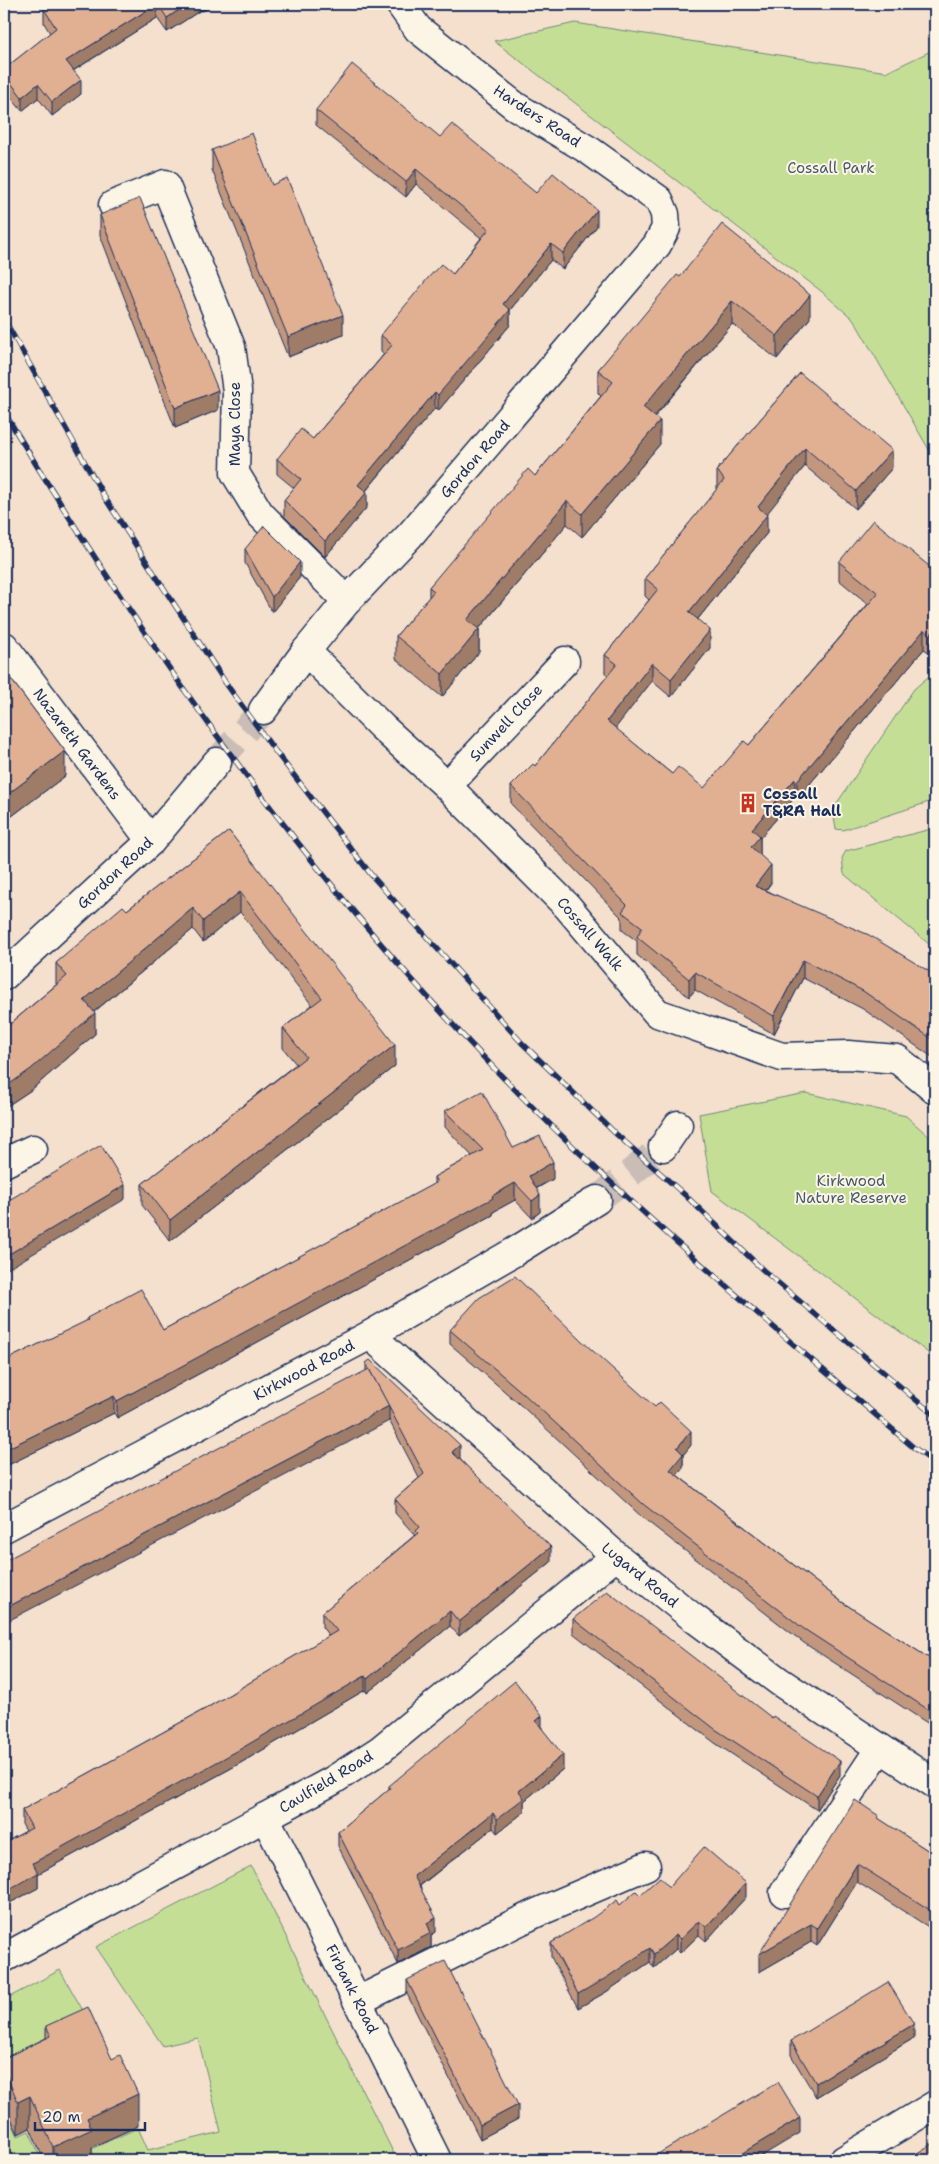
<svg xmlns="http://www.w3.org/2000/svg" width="939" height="2164" viewBox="0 0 939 2164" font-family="'Shantell Sans',sans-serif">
<rect width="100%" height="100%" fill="#f4e0cc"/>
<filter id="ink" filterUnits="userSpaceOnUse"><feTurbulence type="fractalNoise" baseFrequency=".02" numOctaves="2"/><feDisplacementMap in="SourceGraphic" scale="10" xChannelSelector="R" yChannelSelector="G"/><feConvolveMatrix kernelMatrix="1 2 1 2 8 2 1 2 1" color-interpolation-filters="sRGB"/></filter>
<g filter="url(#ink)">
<g fill="#c4df95" stroke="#70877a">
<path d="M575,23L887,72L935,49V460L854,320L821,291L494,41Z"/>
<path d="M935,671V800L843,830L836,829L833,809L914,689Z"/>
<path d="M935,828V949L844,874L842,858L846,851Z"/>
<path d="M806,1093L906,1116L935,1142V1358L712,1191L699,1114Z"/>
<path d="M251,1866L397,2160H94L89,2150L138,2128L148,2150L221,2132L198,2038L163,2046L96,1947Z"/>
<path d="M60,1970L90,2023L4,2088V2000Z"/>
<path d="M4,2105L18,2136L29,2131L42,2160H4Z"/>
</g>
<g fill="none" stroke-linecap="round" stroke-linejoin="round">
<g stroke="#c9bdb6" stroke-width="28" stroke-dasharray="28 14" stroke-linecap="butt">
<path d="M217,762L263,710"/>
<path d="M597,1200L663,1147"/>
</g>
<defs>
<g id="minor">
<path d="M113,205L165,184L231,347L237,391L235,473L260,514L347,601"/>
<path d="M4,646L151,841"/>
<path d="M306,651L382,727L447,786L567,906L657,1013L782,1057L848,1055L897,1059L935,1090"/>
<path d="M263,710L306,651L347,601L410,535L657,245L666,228L665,214L659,200L590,151L515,106L418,29L400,4"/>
<path d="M447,786L565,661"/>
<path d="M4,976L151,841L217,762"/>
<path d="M663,1147L678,1125"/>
<path d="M4,1163L33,1149"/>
<path d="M370,1335L616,1556L691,1616L780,1682L935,1784"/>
<path d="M4,1528L370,1335L514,1252L597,1200"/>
<path d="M265,1817L437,2160"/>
<path d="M784,1893L880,1748"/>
<path d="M4,1958L332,1781L380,1750L616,1556"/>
<path d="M358,2001L534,1914L646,1866"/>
<path d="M844,2160L935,2105"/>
</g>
</defs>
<use href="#minor" stroke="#1b2f5e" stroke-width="31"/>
<use href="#minor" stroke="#fcf5e5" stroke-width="28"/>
<defs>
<g id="rail">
<path d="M4,319L105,498L227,685L275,751L373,877L522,1043L615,1133L686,1196L763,1270L935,1416"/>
<path d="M4,412C144,644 301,868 490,1064C622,1201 769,1323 913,1447L935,1463"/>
</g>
</defs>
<use href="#rail" stroke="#1b2f5e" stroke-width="5.5"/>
<use href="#rail" stroke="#fcf5e5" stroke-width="4" stroke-dasharray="11" stroke-linecap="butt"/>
</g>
<g fill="#c2977e" stroke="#1b2f5e">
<path d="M52,4H217L202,11L201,10L167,32L157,18L73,71L81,94L52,116L38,98L22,111L4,89V69L50,33L44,23V9Z"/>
<path d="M316,110L440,137L536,193L597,226L563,269L551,260L510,310V325L438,411L435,408L366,491L367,507L325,557L284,516V500L294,488L277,474V459L313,439L384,354L381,351V335L453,274L481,238L416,184L406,197L316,125Z"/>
<path d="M212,150L272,185L343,335L288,357L212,170Z"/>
<path d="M100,215L218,410L175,428L100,235Z"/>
<path d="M680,277L810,318L777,359L732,324L655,417L660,444L582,537L567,524L479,629V652L442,697L396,659V636L429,597V587L535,476L601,396L598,393V370Z"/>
<path d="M800,373L892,468L856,509L805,466L766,514L767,533L698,619L710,648L671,697L652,681L615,728L672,774L704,788L749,745L868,604L839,580V562L935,571L930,653L924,649L797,799L795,797L760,838V854L759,855L771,883L766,890L935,975V1059L863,1009L803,978L774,1034L695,990L689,997L637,955V941L622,930V918L511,804V786L535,766L608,675L605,673V655L649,600L645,596V578L717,489V470Z"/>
<path d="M245,549L300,577L272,612L245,563Z"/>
<path d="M4,670L65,776L8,819L4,814Z"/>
<path d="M229,831L395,1066L170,1241L142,1205V1184L296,1064L283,1048V1028L312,1005L240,912L203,942L193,929L94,1012L95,1034L31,1090L4,1108V1029L57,984H56V963L127,910Z"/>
<path d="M445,1111L513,1148L553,1179L536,1189L540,1212L532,1218L515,1200L493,1212V1215L117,1418L114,1413L4,1467V1361L87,1321V1318L163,1330L434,1184V1177L472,1156L445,1127Z"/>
<path d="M450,1330L691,1445L683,1455V1468L677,1475L842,1602L935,1662V1728L804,1643L643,1518L525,1409L450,1344Z"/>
<path d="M366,1363L460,1459L551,1562L459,1636L450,1626L367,1693L365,1690L237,1765L38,1874V1888L4,1906V1843L26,1831L22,1824V1810L205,1709L329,1636L322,1627V1613L415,1535L395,1513V1499L419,1478L389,1420V1421L366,1371Z"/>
<path d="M573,1619L840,1775L817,1810L715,1743L573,1633Z"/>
<path d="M542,1729L563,1769L524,1801V1812L497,1833L493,1828L420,1886L436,1932L431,1935V1947L398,1964L338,1846V1832L389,1789V1786Z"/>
<path d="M879,1819L935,1855V1931L857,1882L817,1946L811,1942L759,1972Z"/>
<path d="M669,1887L746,1897L706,1941L699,1935L680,1953L676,1949L654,1968L650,1962L606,1992L578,2008L551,1957V1943L620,1905L640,1895Z"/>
<path d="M407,1980L518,2119L480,2139L407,1994Z"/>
<path d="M46,2026L138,2126L92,2147V2160H44L30,2128L18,2134L4,2102V2058L46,2038Z"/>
<path d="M914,2038L816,2097L791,2055V2041Z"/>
</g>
<g fill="#9e7b67" stroke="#1b2f5e">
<path d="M157,4V18L66,75V61Z"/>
<path d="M188,4H201V10L167,32V18Z"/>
<path d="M202,4H217L202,11Z"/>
<path d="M81,80V94L52,116V102Z"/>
<path d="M38,84V98L22,111V97Z"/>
<path d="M416,169V184L406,197V182Z"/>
<path d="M597,210V226L563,269V253Z"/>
<path d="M551,244V260L510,310V325L438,411V395L503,304Z"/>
<path d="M810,295V318L777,359V336Z"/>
<path d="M732,301V324L643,430V407Z"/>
<path d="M343,315V335L288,357V337Z"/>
<path d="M218,390V410L175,428V408Z"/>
<path d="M435,392V408L358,500V485Z"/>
<path d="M660,421V444L582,537V514Z"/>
<path d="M805,448V466L758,525V507Z"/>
<path d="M892,450V468L856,509V491Z"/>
<path d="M367,492V507L325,557V541Z"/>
<path d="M567,501V524L467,643V620Z"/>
<path d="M767,515V533L689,630V612Z"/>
<path d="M300,562V577L272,612V597Z"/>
<path d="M479,629V652L442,697V674Z"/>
<path d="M935,629V647L930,653V635Z"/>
<path d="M710,630V648L671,697V679Z"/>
<path d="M924,630V649L797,799V781Z"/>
<path d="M652,663V681L607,739V721Z"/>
<path d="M65,751V776L8,819V794Z"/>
<path d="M795,779V797L760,838V854L751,865V847L752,829Z"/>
<path d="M771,865V883L755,904V886Z"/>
<path d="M240,892V912L203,942V921Z"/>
<path d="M193,908V929L84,1020V1000Z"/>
<path d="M803,960V978L774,1034V1016Z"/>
<path d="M695,972V990L689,997V979Z"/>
<path d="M95,1013V1034L31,1090L4,1108V1088Z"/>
<path d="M395,1045V1066L170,1241V1220Z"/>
<path d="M553,1162V1179L529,1192V1176Z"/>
<path d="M515,1183V1200L493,1212V1215L117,1418V1401Z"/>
<path d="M125,1185V1199L4,1271V1257Z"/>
<path d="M540,1195V1212L532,1218V1201Z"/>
<path d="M114,1396V1413L4,1467V1450Z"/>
<path d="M389,1406V1421L4,1623V1609Z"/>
<path d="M691,1431V1445L683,1455V1468L670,1484V1470L677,1448Z"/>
<path d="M460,1445V1459L452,1466V1452Z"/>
<path d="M551,1547V1562L459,1636V1622Z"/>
<path d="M450,1611V1626L367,1693V1679Z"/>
<path d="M365,1676V1690L237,1765L38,1874V1888L4,1906V1892L33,1863Z"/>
<path d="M542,1716V1730L536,1721Z"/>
<path d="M563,1755V1769L524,1801V1812L497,1833V1819L519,1791Z"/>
<path d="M840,1761V1775L817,1810V1796Z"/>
<path d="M493,1813V1828L414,1890V1876Z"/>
<path d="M857,1864V1882L817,1946V1928Z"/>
<path d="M746,1883V1897L706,1941V1927Z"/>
<path d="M436,1918V1932L431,1935V1947L398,1964V1950L427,1923Z"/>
<path d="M699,1921V1935L680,1953V1939Z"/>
<path d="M811,1924V1942L759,1972V1954Z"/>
<path d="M676,1935V1949L654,1968V1954Z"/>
<path d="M650,1948V1962L606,1992L578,2008V1994Z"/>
<path d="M914,2024V2038L816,2097V2083Z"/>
<path d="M138,2094V2126L92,2147V2160H53V2147L87,2118Z"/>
<path d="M30,2096V2128L18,2134V2102Z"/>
<path d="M518,2105V2119L480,2139V2125Z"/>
<path d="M800,2118V2133L755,2160H731Z"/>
</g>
<g fill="#e1b093" stroke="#1b2f5e">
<path d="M52,4H157L66,61L81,80L52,102L38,84L22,97L4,74V69L56,28L44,9Z"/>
<path d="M158,4H188L167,18Z"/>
<path d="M352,64L440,137L452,124L536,193L553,173L597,210L563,253L551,244L503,304L510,310L438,395L435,392L358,485L367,492L325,541L284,500L301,479L277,459L301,429L313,439L392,345L381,335L428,278L441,264L453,274L489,229L416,169L406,182L316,110Z"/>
<path d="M252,133L272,185L287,178L343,315L288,337L212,150Z"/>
<path d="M140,198L218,390L175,408L100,215Z"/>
<path d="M722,224L810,295L777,336L732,301L643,407L660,421L582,514L567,501L467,620L479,629L442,674L396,636L434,591L429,587L528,469L535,476L613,382L598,370L677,275L680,277Z"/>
<path d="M800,373L892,450L856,491L805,448L758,507L767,515L689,612L710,630L671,679L652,663L607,721L672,774L678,767L704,788L744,741L749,745L878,593L839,562L873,520L935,571V629L930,635L924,630L797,781L795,779L752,829L760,836L751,847L771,865L755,886L869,935L935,975V1041L863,991L803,960L774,1016L695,972L689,979L637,937L642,927L622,912L627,905L511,786L533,764L535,766L617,664L605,655L658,589L645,578L724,480L717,470Z"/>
<path d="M264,526L300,562L272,597L245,549Z"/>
<path d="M4,670L65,751L8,794L4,789Z"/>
<path d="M229,831L395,1045L170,1220L142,1184L306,1057L283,1028L322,998L240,892L203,921L193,908L84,1000L95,1013L31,1069L4,1088V1029L67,976L56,963L123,906L127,910Z"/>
<path d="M482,1091L513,1148L540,1136L553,1162L529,1176L540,1195L532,1201L515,1183L492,1196L493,1198L117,1401L114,1396L4,1450V1361L88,1320L87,1318L141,1289L163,1330L437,1182L434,1177L483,1150L445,1111Z"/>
<path d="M101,1145L125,1185L4,1257V1203Z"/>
<path d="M515,1276L582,1341L655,1407L660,1402L691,1431L677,1448L683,1454L670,1470L842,1602L935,1662V1714L804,1629L643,1504L525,1395L450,1330L479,1298Z"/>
<path d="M370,1360L460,1445L452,1452L551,1547L459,1622L450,1611L367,1679L365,1676L237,1751L33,1863L38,1873L4,1892V1843L32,1828L22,1810L205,1709L337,1631L322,1613L418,1533L416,1531L420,1527L395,1499L424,1474L366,1363Z"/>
<path d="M369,1369L389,1406L4,1609V1561Z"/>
<path d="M607,1591L772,1718L773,1716L840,1761L817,1796L715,1729L573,1619Z"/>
<path d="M515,1681L542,1716L536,1721L563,1755L519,1791L524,1798L497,1819L493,1813L414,1876L436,1918L427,1923L431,1933L398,1950L338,1832L390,1788L389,1786Z"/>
<path d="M855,1800L879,1816L878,1818L935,1855V1913L857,1864L817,1928L811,1924L759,1954Z"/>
<path d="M704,1847L746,1883L706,1927L699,1921L680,1939L676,1935L654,1954L650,1948L606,1978L578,1994L551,1943L594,1917L617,1900L620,1905L636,1891L640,1895L660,1877L669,1887Z"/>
<path d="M445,1961L518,2105L480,2125L407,1980Z"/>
<path d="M888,1982L914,2024L816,2083L791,2041Z"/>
<path d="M88,2007L112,2059L120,2055L138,2094L87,2118L92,2129L53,2147L30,2096L18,2102L4,2070V2058L51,2036L46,2026Z"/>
<path d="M778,2082L800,2118L731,2160H648Z"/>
<path d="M935,2142V2160H906Z"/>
</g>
</g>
<defs>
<symbol id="building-bare" viewBox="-9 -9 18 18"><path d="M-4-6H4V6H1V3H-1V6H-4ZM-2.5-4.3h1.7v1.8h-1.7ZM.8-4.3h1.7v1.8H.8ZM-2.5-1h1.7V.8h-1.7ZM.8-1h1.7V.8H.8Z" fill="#c8321e" stroke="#fcf5e5" stroke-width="2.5" paint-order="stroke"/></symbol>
</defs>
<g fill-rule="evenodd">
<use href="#building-bare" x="734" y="789" width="28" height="28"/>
</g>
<g text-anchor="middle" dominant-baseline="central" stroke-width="4" stroke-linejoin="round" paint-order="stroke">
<g font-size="15" fill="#1b2f5e" stroke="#fcf5e5">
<text transform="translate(537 116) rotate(33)">Harders Road</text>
<text transform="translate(235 424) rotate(-90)">Maya Close</text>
<text transform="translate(475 459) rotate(-49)">Gordon Road</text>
<text transform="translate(506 723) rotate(-47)">Sunwell Close</text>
<text transform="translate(77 744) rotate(53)">Nazareth Gardens</text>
<text transform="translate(115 873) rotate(-43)">Gordon Road</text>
<text transform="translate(590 934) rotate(49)">Cossall Walk</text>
<text transform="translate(304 1370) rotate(-28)">Kirkwood Road</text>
<text transform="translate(640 1575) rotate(39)">Lugard Road</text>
<text transform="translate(326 1782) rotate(-31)">Caulfield Road</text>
<text transform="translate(352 1989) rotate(63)">Firbank Road</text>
</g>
<g font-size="15" fill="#455b6c" stroke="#fcf5e5">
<text x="831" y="168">Cossall Park</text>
<text x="851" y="1181">Kirkwood<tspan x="851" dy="17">Nature Reserve</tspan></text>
</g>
<g font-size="15" font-weight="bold" fill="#1b2f5e" stroke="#fcf5e5" text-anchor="start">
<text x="763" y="794">Cossall<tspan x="763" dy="17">T&amp;RA Hall</tspan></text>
</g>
</g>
<rect width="939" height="2164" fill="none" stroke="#fcf5e5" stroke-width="20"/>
<rect x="10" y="10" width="919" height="2144" fill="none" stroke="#1b2f5e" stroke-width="2" filter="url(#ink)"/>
<path d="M35 2122v8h110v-8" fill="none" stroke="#1b2f5e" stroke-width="2.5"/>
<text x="42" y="2122" font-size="15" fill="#1b2f5e" stroke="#fcf5e5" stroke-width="4" paint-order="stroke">20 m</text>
</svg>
